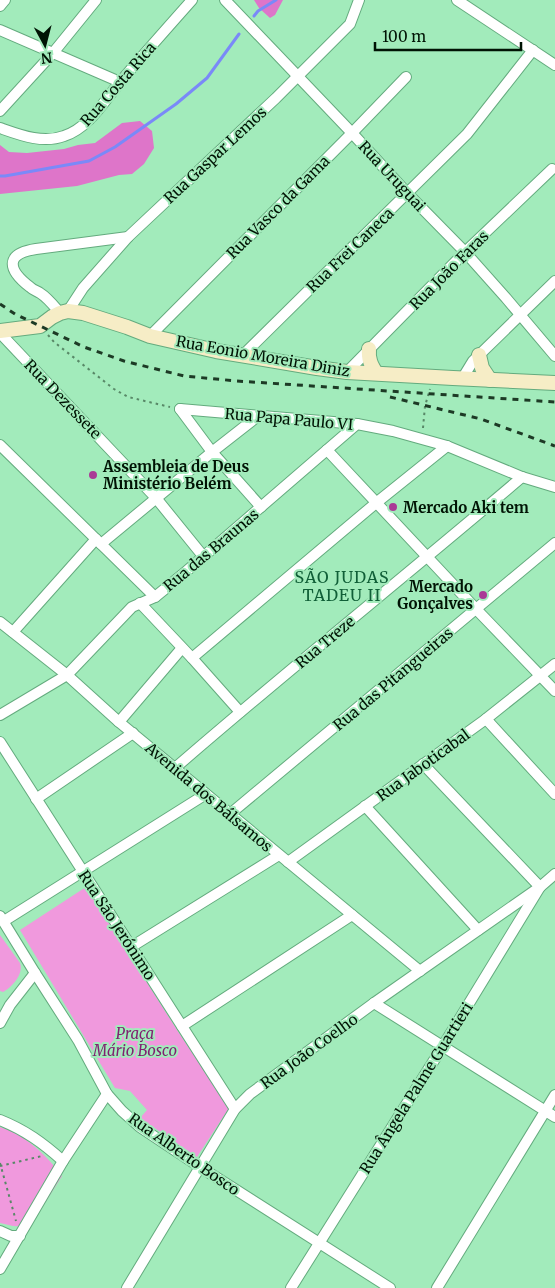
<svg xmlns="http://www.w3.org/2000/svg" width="555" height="1288" viewBox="0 0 555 1288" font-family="Merriweather,serif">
<rect width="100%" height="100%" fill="#a2ebbb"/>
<g fill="#f099dd">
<path d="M86,887L179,1033L229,1108L197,1157L140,1118L147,1110L130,1091L115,1088L20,930Z"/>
<path d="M0,935L20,963C24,974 12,987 3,992L0,991Z"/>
<path d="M0,1127C26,1135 46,1155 62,1176L30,1227L13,1226L0,1223Z"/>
</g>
<g fill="#de75c9">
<path d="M254,0H283L275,15L270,18L259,8Z"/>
<path d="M140,121L152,131L154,148L144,164L132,174L119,175L77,186L0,194V145L9,152L27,153L64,149L78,145L95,143L122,123Z"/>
</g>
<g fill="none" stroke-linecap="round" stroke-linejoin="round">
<g stroke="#7a89f8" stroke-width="3">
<path d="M254,16L258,11L276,0"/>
<path d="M0,176H5L89,161L115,147L176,104L207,78L239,34"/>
</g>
<defs>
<g id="street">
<path d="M225,0L352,133L408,194L465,252L506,298L555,356"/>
<path d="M457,0L555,65"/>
<path d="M0,6L5,0"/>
<path d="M0,30L120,82"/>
<path d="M0,111L53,53L96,0"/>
<path d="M0,128C20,135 43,144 64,136C89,128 104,101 121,81C144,54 168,27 192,0"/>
<path d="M68,311L83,288L128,237L276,98L350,24L359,0"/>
<path d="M60,313C54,306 48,298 40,293C37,291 33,290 30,287C8,270 4,254 36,249L128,237"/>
<path d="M0,333L156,498L203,556"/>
<path d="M150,336L352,133L406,77"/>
<path d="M242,356L467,134L533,50"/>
<path d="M347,372L465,252L552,169"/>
<path d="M462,379L473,361L555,281"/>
<path d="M180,409L357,424L393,431L447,446L522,477L555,487"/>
<path d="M180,409L212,452L261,507"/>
<path d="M0,445L155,597"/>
<path d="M327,450L476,609L555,691"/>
<path d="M101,544L212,452L258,416"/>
<path d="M140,603L192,658L240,712"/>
<path d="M0,622L67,675L119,722L420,971"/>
<path d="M13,632L96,539"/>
<path d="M192,658L376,503L447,446"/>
<path d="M0,715L67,675L132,607L155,597L182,575L357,424"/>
<path d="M486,719L555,794"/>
<path d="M119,722L182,648"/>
<path d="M0,742L235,1109"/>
<path d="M175,768C289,669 407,575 522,477"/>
<path d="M36,799L133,733"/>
<path d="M365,806L478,930"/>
<path d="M230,814L555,543"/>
<path d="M288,862L486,719L555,664"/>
<path d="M0,916L35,973L78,1040L107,1094L122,1111L140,1127L200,1167L390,1288"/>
<path d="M4,921L206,794"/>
<path d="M131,947L279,855"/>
<path d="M374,1003L555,1117"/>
<path d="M0,1023L10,1005L35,973"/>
<path d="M182,1026L352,915"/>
<path d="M0,1120C25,1130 43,1143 63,1161"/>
<path d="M0,1231L11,1236H20"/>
<path d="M0,1269L63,1161L107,1094"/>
<path d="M127,1288L235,1109L250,1094L374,1003L540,887L555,874"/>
<path d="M291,1288L443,1046L540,887L423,764"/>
<path d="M437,1288L555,1095"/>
</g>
<g id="secondary">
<path d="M0,331L40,326L52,317L60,313L68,311L83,313L127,327L150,336L216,351L317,368L347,372L453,378L555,383"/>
<path d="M369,349C368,359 371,365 376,373"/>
<path d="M479,355L482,368L490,380"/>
</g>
</defs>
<use href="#street" stroke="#64ab7e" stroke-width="12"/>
<use href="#secondary" stroke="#64ab7e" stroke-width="16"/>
<g stroke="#588867" stroke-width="2" stroke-dasharray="2.5 4" stroke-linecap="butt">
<path d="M48,335L54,342L114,389L128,397L170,407"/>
<path d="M423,428L425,406L430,389"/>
<path d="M0,1163L16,1221"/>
<path d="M0,1166L42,1156"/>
</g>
<use href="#street" stroke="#fff" stroke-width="10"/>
<use href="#secondary" stroke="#f6edc6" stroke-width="14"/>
<g stroke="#1d3a25" stroke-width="3" stroke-dasharray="6 6" stroke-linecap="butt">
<path d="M0,304L15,314L84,347L124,361L184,376L237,381L555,402"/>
<path d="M390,397L481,419L555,446"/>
</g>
</g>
<g fill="#aa3a96" stroke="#a2ebbb" stroke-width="2">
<circle cx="93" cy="475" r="5"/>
<circle cx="393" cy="507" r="5"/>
<circle cx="483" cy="595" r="5"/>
</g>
<g text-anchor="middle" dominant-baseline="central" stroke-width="4" stroke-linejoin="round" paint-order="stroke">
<g font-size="15" fill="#001304" stroke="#a2ebbb">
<text transform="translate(118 84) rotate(-49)">Rua Costa Rica</text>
<text transform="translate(215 155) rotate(-43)">Rua Gaspar Lemos</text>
<text transform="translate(392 176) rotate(47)">Rua Uruguai</text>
<text transform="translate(278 207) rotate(-45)">Rua Vasco da Gama</text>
<text transform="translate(350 250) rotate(-44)">Rua Frei Caneca</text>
<text transform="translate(449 270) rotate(-45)">Rua João Faras</text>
<text transform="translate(263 356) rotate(10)">Rua Eonio Moreira Diniz</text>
<text transform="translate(63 399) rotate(46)">Rua Dezessete</text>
<text transform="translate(289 419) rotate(5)">Rua Papa Paulo VI</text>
<text transform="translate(211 550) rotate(-40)">Rua das Braunas</text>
<text transform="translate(325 642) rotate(-40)">Rua Treze</text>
<text transform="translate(393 679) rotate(-40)">Rua das Pitangueiras</text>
<text transform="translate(423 765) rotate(-36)">Rua Jaboticabal</text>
<text transform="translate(209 797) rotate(40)">Avenida dos Bálsamos</text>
<text transform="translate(117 925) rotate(57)">Rua São Jerónimo</text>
<text transform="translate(309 1051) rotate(-36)">Rua João Coelho</text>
<text transform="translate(416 1088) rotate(-58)">Rua Ângela Palme Guartieri</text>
<text transform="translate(184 1154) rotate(35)">Rua Alberto Bosco</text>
</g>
<g font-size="15" font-weight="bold" fill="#001304" stroke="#a2ebbb" text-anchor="start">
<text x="103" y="466">Assembleia de Deus<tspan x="103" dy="17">Ministério Belém</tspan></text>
<text x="403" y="507">Mercado Aki tem</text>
<text x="473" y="586" text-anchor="end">Mercado<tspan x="473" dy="17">Gonçalves</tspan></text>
</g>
<g font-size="15" font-style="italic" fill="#7f2170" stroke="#a2ebbb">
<text x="135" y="1033">Praça<tspan x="135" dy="17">Mário Bosco</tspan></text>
</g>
<g font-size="16" letter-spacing="1" fill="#105f37" stroke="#a2ebbb">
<text x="342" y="577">SÃO JUDAS<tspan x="342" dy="18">TADEU II</tspan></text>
</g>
</g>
<g transform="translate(45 45) rotate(173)" stroke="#a2ebbb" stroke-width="4" paint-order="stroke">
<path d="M0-4L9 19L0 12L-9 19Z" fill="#001304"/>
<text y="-8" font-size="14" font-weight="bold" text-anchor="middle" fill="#001304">N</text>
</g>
<path d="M375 42v8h146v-8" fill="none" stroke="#001304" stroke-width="2.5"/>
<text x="382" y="42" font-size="15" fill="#001304" stroke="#a2ebbb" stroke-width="4" paint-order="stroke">100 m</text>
</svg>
